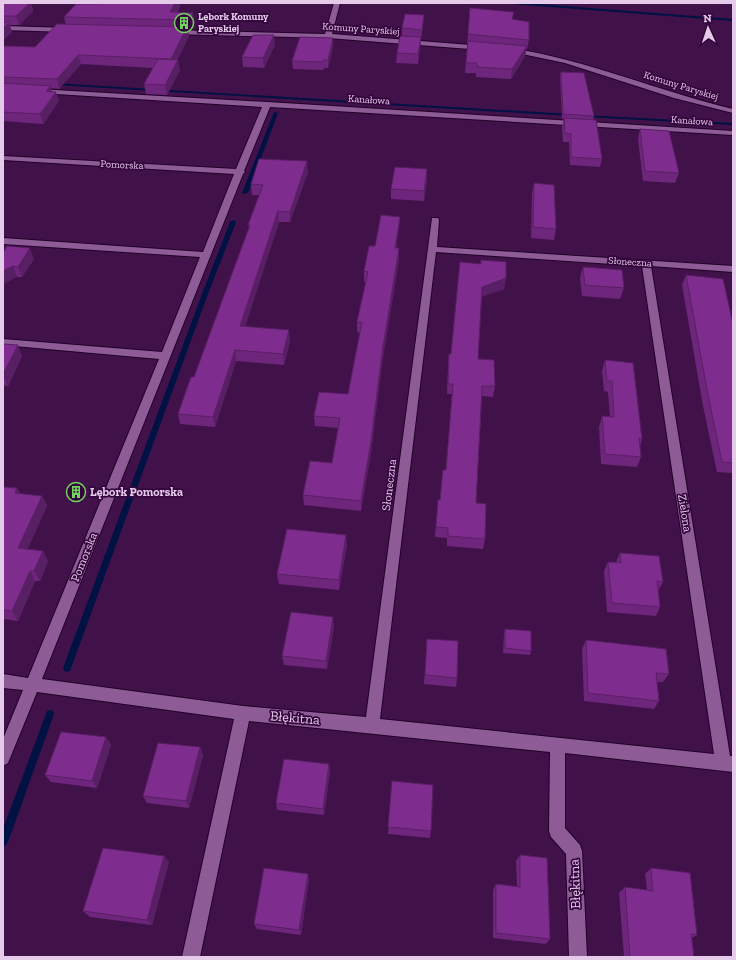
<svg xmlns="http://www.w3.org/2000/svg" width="736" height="960" viewBox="0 0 736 960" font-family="'Zilla Slab',serif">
<rect width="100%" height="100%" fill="#401249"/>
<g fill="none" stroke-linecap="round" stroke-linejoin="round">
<g fill="#014" fill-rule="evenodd">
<path d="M509,3H526L733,19V21L511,4Z"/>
<path d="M53,83L570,114L572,115L570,116L55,85H53Z"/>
<path d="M274,112L278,113L248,193L243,194L242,193Z"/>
<path d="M584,115L733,123V125L586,117H584Z"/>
<path d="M233,220L236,222L208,294L71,668L70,671L67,672L64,671L63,668L202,294L230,222Z"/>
<path d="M50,710L53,711L54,714L8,842L6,845L3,847V829L46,714L47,711Z"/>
</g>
<defs>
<g id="minor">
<path d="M334,3H340L332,34L483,46L486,48L483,50L328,38L172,34L169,32L172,30L325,34Z"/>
<path d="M3,26L68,28L71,30L68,32L3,30Z"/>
<path d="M510,48C587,60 658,91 733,109V113L674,98L565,63L508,51V49Z"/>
<path d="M37,89L267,102L733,131V135L270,107L244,171L245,172L243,174L42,679L243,706L366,717L432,218H438L439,220L437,247L733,266V272L651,266L730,756H733V772L565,753V828L580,845L582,851L587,957H569L566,854L551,837L549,831L550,752L249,721L200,957H182L234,719L37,692L8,763L3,766V739L23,690L3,688V674L28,678L159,359L3,345V339L162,352L200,257L3,244V238L203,252L234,174L3,160V156L236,169L262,107L40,93H37ZM436,252L642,266L714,754L380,719Z"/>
</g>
</defs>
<use href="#minor" stroke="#220129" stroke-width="2"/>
<use href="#minor" fill="#8d5c97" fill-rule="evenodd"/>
</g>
<g fill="#6d267b">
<path d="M3,3H31L33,11L19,25H10L12,32L3,40Z"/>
<path d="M180,6L177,13L195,22L192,29H188L189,36L177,60L180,70L167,95L146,94L144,84L153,68L81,64L59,89L51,88L52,91L59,101L43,124L3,121V46L35,47L66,24L64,17Z"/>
<path d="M470,8L513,20L529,40L527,49H526L525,56L511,79L476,77V73H465Z"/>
<path d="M423,25L421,40L418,64L396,63L397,53L402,36V28Z"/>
<path d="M275,45L264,68L243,67L242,57Z"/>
<path d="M333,46L328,68H324L323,70L293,69L292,61Z"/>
<path d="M561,72L594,116L593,120L602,159L600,167L570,165L569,142H563L562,126L564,119H562L560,77Z"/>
<path d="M640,129L679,173L675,183L643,181L638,139Z"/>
<path d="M427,169V179L424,201L391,199V189Z"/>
<path d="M308,172L290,222H279L245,326L290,341L284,365L236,361L215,427L180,424L178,414L194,377L249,228L248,225L259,195H252L251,184Z"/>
<path d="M534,183L556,229L554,240L531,238L532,194Z"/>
<path d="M400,217L399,227L396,248H399V259L382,363L371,452L361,511L304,505L303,495L332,463L338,428L315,426L314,416L348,394L360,333L357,332V322L366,282H364V271L375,246Z"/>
<path d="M3,253L34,259L22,277H17Z"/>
<path d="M460,262L506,278L504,289L481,297L478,359L495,386L493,397L482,396L476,503L485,539L483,549L447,546V538L435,537L437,510L440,500L443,470H446L452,394H447L448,365L449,354H451Z"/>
<path d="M583,267L624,288L620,299L582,296L580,278Z"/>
<path d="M686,275L733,324V473L717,472L703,406L682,285Z"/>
<path d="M3,344L22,356L8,386L3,385Z"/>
<path d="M605,360L642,439L640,446L641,457L637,467L601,464L599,427L602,416L610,417L608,392L604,391L602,371Z"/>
<path d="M3,487L17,488L20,494L42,496L47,506L27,550L48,561L40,581H35L18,621L3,619Z"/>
<path d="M347,545L339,590L279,584L277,574Z"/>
<path d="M620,553L663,582L658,591L660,607L656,616L607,612L604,571L608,562H616Z"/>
<path d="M334,626L327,669L284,665L282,656Z"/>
<path d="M505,629L531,651L530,655L503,653L504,633Z"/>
<path d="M427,639L457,678L456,687L424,684Z"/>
<path d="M586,640L669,674L663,682H657L659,701L654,709L584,701L582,649Z"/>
<path d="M106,737L111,745L97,788L51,782L45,775Z"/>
<path d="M200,747L203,755L189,808L147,803L143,796Z"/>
<path d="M329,764L330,772L324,815L277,810L276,803Z"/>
<path d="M392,781L431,831L430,838L388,834Z"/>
<path d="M520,855L550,939L546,944L493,938V890L496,884L517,887L516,861Z"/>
<path d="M164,856L169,862L152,925L90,917L83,911Z"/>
<path d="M651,868L697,935L692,938L694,957H624L619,893L625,887L647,890L645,874Z"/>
<path d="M309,879L301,935L257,929L254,924Z"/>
</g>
<g fill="#591f64">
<path d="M30,3H31L33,11L19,25L16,16Z"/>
<path d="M175,3H180V6L173,19L170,12Z"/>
<path d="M193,13L195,22L192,29L190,20Z"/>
<path d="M9,23L12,32L3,40V28Z"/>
<path d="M187,27L189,36L173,69L171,59Z"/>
<path d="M274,35L275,45L264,68L263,58Z"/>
<path d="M421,37L420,47L418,64V54Z"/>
<path d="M333,38V46L328,68V60Z"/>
<path d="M527,46L525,56L511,79L512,69Z"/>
<path d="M78,55L81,64L59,89L57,79Z"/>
<path d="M178,60L180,70L167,95L165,85Z"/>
<path d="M51,86L53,95L56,92L59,101L43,124L40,114L46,91Z"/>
<path d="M307,161L308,172L290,222V212Z"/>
<path d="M427,169V179L424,201V191Z"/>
<path d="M278,211L279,222L242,337L240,326Z"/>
<path d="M400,217L399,227L395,258V248Z"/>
<path d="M30,248L34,259L22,277L18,267Z"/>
<path d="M399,248V259L382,363L371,452L361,511V501L382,353Z"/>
<path d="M13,266L17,277L3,284V271Z"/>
<path d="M506,278L504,289L480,297L482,287Z"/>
<path d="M289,330L290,341L284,365L283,354Z"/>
<path d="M18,345L22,356L8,386L3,376V374Z"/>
<path d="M235,350L236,361L215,427L213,417Z"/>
<path d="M17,488L22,498L15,493Z"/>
<path d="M42,496L47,506L23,558L18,548Z"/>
<path d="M346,535L347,545L339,590V580Z"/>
<path d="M43,551L48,561L40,581L34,571Z"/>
<path d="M30,571L35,581L18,621L12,611Z"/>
<path d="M333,617L334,626L327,669L326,661Z"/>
<path d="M106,737L111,745L97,788L92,781Z"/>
<path d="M200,747L203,755L189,808L186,801Z"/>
<path d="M329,764L330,772L324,815L323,809Z"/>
<path d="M164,856L169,862L152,925L147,920Z"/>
<path d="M308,874L309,879L301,935L299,930Z"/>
</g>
<g fill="#7f2c8f" stroke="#591f64">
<path d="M3,3H30L16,16H3Z"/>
<path d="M149,3H175L170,12L193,13L190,20L64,17L76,4Z"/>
<path d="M470,8L514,12L512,19L529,22V40L468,34Z"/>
<path d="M405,14L424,15L422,30L402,28Z"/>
<path d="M3,22L9,23L3,28Z"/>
<path d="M57,24L187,27L171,59L78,55L57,79L3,77V46L35,47Z"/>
<path d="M253,35H274L263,58L242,57Z"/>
<path d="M400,36L421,37L418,54L397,53Z"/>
<path d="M300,37L333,38L328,60H323V62L292,61Z"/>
<path d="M468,41L527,46L512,69L477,67V63H466Z"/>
<path d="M158,59L178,60L165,85L144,84Z"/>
<path d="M561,72L584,73L594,116L563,114Z"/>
<path d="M3,83L51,86L46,91L56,92L40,114L3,112Z"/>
<path d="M564,118L596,120L602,159L571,157V134L565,133Z"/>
<path d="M640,129L669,131L679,173L645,171Z"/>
<path d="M259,159L307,161L290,212L278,211L240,326L289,330L283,354L235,350L213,417L178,414L191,377H194L250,225H248L263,185L251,184Z"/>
<path d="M395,167L427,169L424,191L391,189Z"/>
<path d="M534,183L554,185L556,229L533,227Z"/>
<path d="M381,215L400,217L395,248H399L382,353L371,441L361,501L303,495L310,461L332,463L340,418L314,416L319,392L348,394L362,322H357L368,272L364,271L369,246H375Z"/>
<path d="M7,246L30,248L18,267L13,266L3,271V253Z"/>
<path d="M481,260L506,262V278L482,287L478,359L494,360L495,386H482L476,503L486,504L485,539L448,536V528L436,527L438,500H440L443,470H446L453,384H448L449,354H451L460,262L481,264Z"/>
<path d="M583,267L622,270L624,288L585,285Z"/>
<path d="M686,275L723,279L733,324V463L722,462L708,395Z"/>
<path d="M3,344L18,345L3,374Z"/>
<path d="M605,360L633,363L642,439L639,438L641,457L605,454L602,416L614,417L612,381H607Z"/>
<path d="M3,487L17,488L15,493L42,496L18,548L43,551L34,571H30L12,611L3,610Z"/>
<path d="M287,529L346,535L339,580L277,574Z"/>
<path d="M620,553L659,556L663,582L657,581L660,607L612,603L608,562L621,563Z"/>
<path d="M291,612L333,617L326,661L282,656Z"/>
<path d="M505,629L531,631V651L505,648Z"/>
<path d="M427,639L458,641L457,678L425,675Z"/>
<path d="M586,640L666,649L669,674L656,673L659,701L588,693Z"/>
<path d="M61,732L106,737L92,781L45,775Z"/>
<path d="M158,743L200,747L186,801L143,796Z"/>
<path d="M284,759L329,764L323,809L276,803Z"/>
<path d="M392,781L433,785L431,831L388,827Z"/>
<path d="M103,848L164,856L147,920L83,911Z"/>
<path d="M520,855L547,858L550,939L496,933V884L520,887Z"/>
<path d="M264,868L308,874L299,930L254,924Z"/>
<path d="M651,868L690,873L697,935L691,934L694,957H630L625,887L653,891Z"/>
</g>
<defs>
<symbol id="building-ring" viewBox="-11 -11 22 22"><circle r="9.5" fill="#35063e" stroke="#71d35e" stroke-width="1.5"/><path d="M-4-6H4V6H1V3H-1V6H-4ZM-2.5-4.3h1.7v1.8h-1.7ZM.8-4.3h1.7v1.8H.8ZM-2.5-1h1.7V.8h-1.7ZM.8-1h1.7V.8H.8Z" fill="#71d35e"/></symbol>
</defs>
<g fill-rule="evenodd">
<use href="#building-ring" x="173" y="12" width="22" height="22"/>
<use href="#building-ring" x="65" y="481" width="22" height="22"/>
</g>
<g text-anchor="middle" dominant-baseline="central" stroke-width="3.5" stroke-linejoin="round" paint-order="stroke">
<g font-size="10" font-weight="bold" fill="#e5caea" stroke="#35063e" text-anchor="start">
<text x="198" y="17">Lębork Komuny<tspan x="198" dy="12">Paryskiej</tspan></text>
</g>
<g font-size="10" fill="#e5caea" stroke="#35063e">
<text transform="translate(361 29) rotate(4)">Komuny Paryskiej</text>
<text transform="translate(681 86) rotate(17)">Komuny Paryskiej</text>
<text transform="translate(369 100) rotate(4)">Kanałowa</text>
<text transform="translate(692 121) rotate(4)">Kanałowa</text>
<text transform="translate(122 165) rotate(3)">Pomorska</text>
<text transform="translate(630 262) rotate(4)">Słoneczna</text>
</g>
<g font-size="12" fill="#e5caea" stroke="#35063e">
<text transform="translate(389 485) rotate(-83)">Słoneczna</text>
<text transform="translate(685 513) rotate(81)">Zielona</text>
<text transform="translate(84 557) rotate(-68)">Pomorska</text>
</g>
<g font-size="12" font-weight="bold" fill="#e5caea" stroke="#35063e" text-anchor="start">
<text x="90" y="492">Lębork Pomorska</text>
</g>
<g font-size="14" fill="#e5caea" stroke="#35063e">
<text transform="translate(295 718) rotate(5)">Błękitna</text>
<text transform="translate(575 884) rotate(-92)">Błękitna</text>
</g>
</g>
<rect width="736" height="960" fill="none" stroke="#e5caea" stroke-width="8"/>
<g transform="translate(708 28) rotate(357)" stroke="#35063e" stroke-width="3" paint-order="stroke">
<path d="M0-3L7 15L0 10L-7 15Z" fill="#e5caea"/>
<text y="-6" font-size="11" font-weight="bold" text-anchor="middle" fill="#e5caea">N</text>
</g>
</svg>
